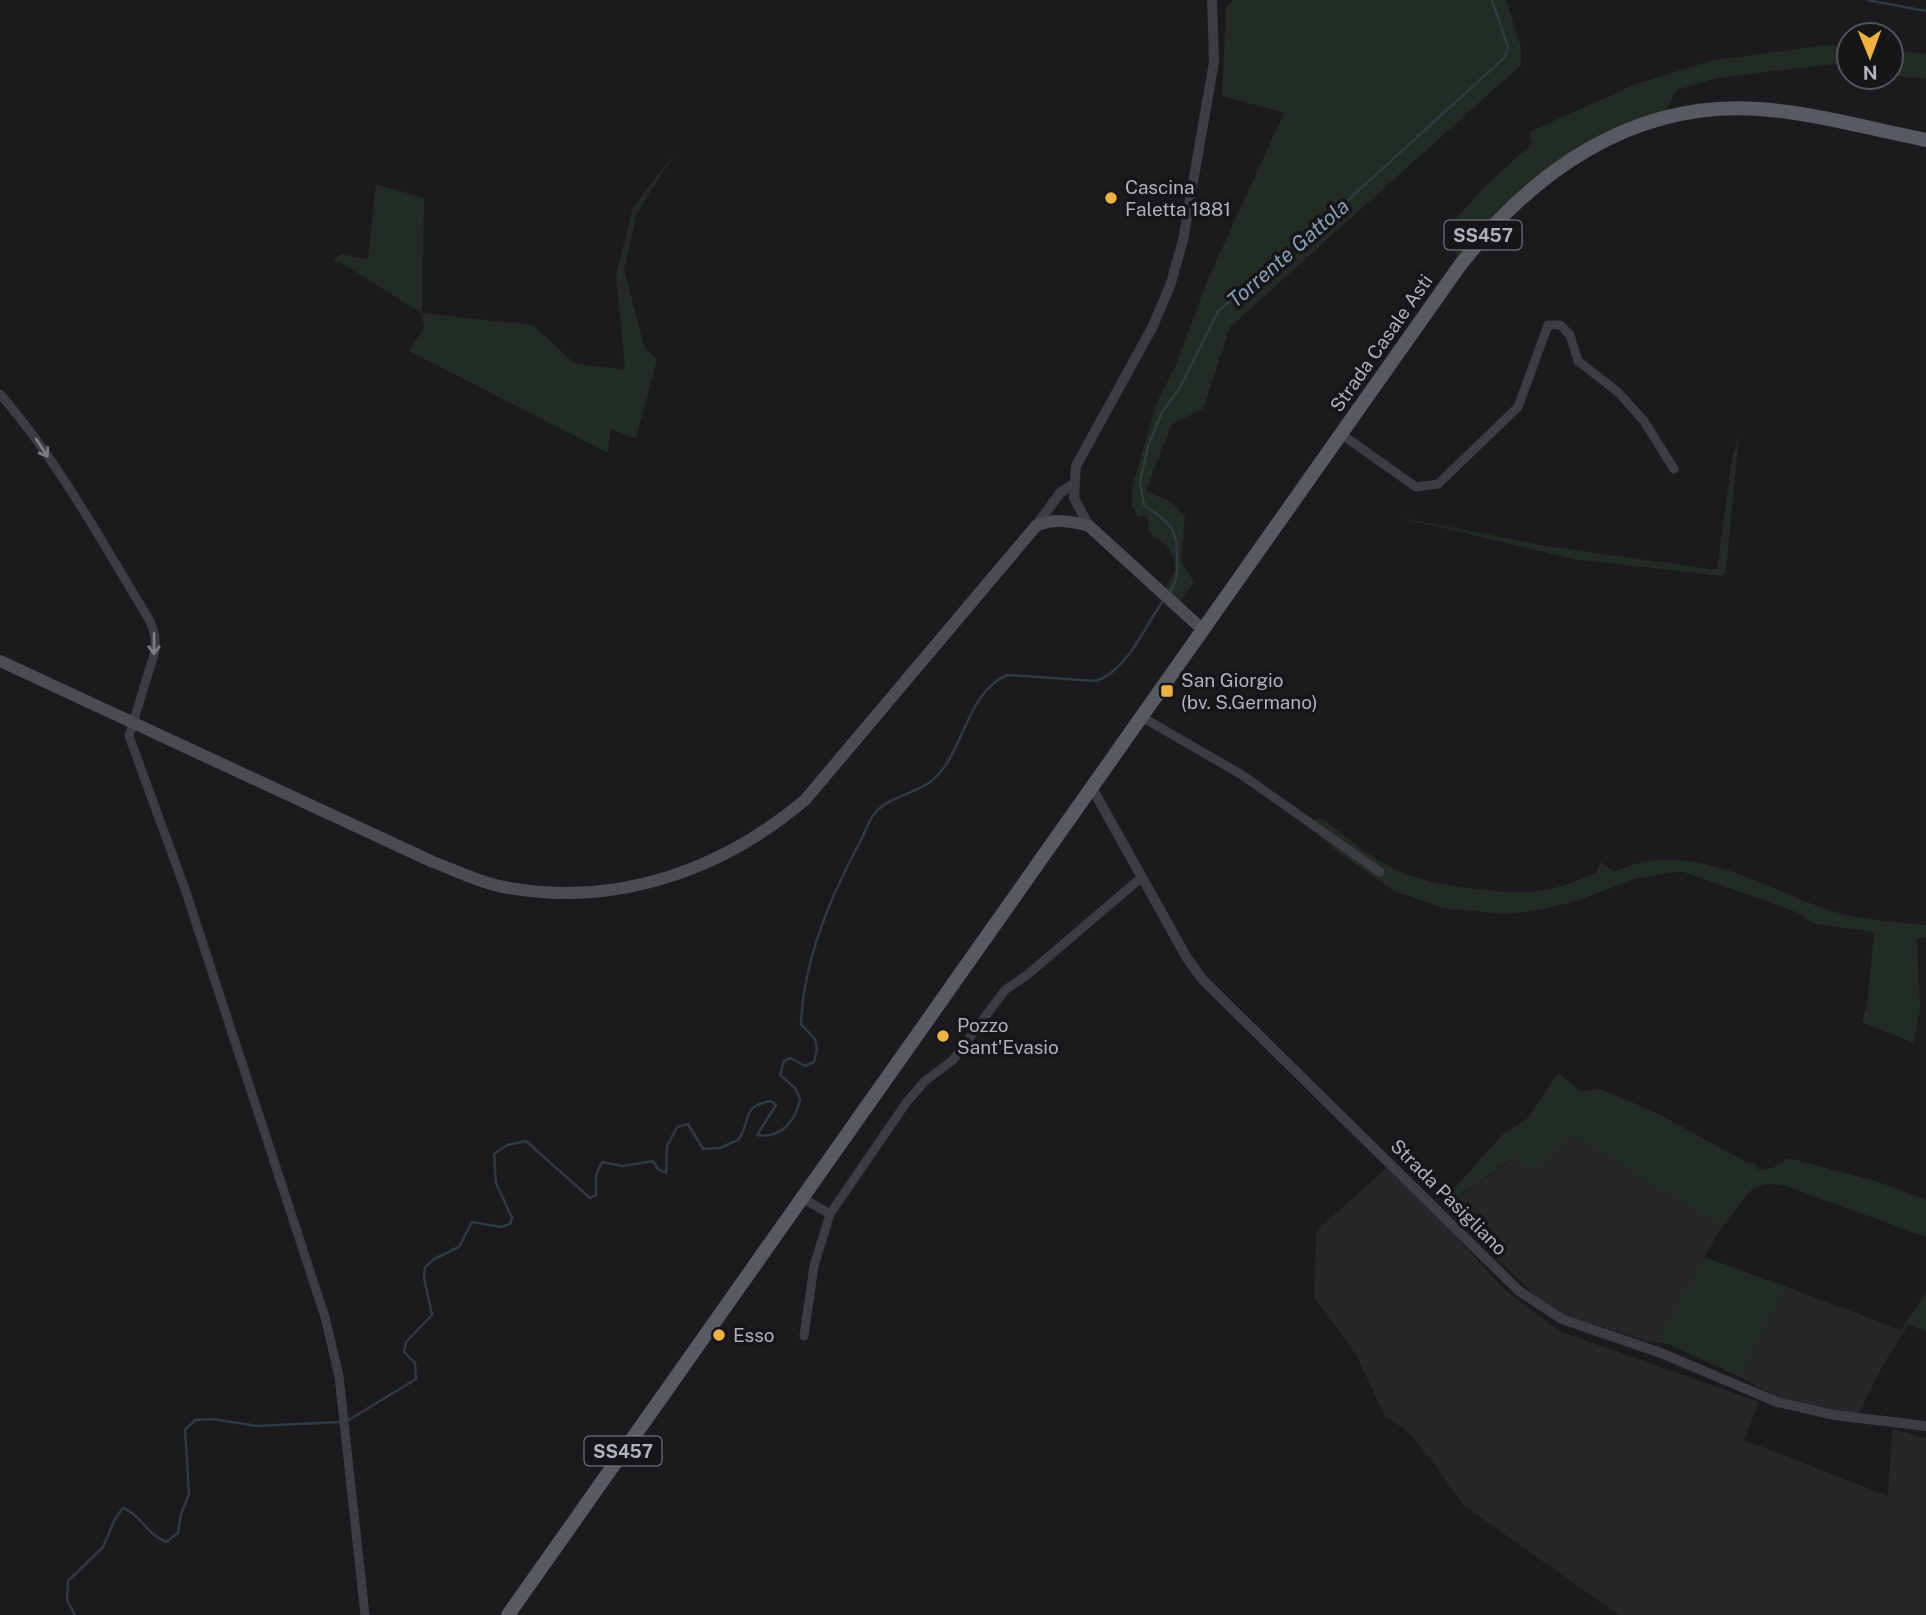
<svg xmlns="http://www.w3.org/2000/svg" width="1926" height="1615" viewBox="0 0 1926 1615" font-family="'Public Sans',sans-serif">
<rect width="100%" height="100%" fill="#1b1b1d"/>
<g fill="#27272a">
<path d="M1573,1136L1722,1227L1654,1343L1566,1315L1537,1297L1444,1208L1515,1157L1536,1171Z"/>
<path d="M1386,1168L1434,1213L1505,1290L1559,1331L1759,1402L1744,1440L1888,1496L1892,1429L1926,1438V1615H1619L1463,1505L1433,1462L1407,1431L1384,1415L1357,1356L1314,1297L1316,1231Z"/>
<path d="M1787,1287L1901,1330L1858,1414L1803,1405L1777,1397L1740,1377Z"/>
</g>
<g fill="#222b24">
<path d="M1233,0H1506L1521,47V65L1230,327L1203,409L1172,424L1146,491L1170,501L1185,516L1181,561L1194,582L1179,602L1165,587C1186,562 1171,548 1150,533L1147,516L1138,517L1132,507V487L1157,402L1176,365L1207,281L1284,113L1222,96L1226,7Z"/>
<path d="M1825,45L1849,46V68L1834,64L1717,78L1677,90L1661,119L1565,162L1458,268L1451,224L1485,186L1532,144L1529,132L1636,84L1710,61Z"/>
<path d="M1891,49L1926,54V79L1891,75Z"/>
<path d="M676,152L637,213L624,270L645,349L657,359L636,439L611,429L608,453L409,351L424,327L421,313L340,262H333L340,254L368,259L376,184L424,198L422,313L533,325L574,363L625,370L616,275L633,207Z"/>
<path d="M1739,434L1726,573L1722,576L1573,559L1393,516L1547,546L1717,570L1732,458Z"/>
<path d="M1317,819H1323C1347,838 1370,857 1398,871C1423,884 1500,894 1529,892C1553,891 1574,882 1596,873L1600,862L1614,871C1626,868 1638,862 1650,861C1715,852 1776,894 1835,912C1865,920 1896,922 1926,925V938H1917L1920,1009L1914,1043L1862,1022L1867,1005L1874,932L1814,924L1796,912L1681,871L1638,878L1576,901L1540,910L1505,914L1443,908L1394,891L1334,849L1308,826Z"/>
<path d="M1558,1073L1582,1092L1600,1089L1655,1112L1748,1163H1755L1759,1170L1773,1168L1788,1158L1876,1181L1926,1200V1237L1783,1185C1744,1180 1745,1203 1722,1227L1573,1136L1536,1171L1514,1157L1450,1203L1443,1201L1503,1134L1528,1118Z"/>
<path d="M1704,1257L1787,1287L1740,1377L1668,1344L1654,1343Z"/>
<path d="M1926,1292V1331L1908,1325L1882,1367L1901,1330Z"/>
</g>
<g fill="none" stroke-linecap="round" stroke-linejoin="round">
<g stroke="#303a41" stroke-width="2.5">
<path d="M1867,0L1926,11"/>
<path d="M1169,593C1179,578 1177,573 1177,557C1178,525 1166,521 1144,505L1140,482L1148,446L1162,412L1179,389L1218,311L1313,232L1505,57L1508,47L1492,0"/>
<path d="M347,1421L416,1379L415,1363L404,1352L406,1342L432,1315L424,1278L425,1267L434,1259L459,1247L472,1222L501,1227L510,1224L512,1218L496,1183L494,1154L507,1145L526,1141L590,1198L596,1195V1175L602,1162L623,1166L653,1161L658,1169L666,1173L667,1146L677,1127L688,1124L703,1149L720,1148L738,1140C753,1120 739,1107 771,1101L776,1105L757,1135C781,1139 796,1121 800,1099L795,1088L780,1075L784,1061L791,1058L805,1066L814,1062L817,1049L815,1039L801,1024C803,961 830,897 860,842C865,833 868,821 875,813C891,794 921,794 938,775C965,745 968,692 1007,675L1096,681C1128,670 1144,627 1163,601"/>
<path d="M75,1615L67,1600L68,1581L103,1547L115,1519L123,1508C144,1517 144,1532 166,1542L178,1533L181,1514L189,1494L185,1430L195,1420L211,1419L257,1426L340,1422"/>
</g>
<g stroke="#3c3d42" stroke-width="9">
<path d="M0,394C59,462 103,544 150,621L155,636V651L129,736L185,889L325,1317L339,1376L365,1615"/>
<path d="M1341,434L1416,487L1438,484L1518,407L1548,325H1560L1570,335L1578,361L1618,392L1644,421L1674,469"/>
<path d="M1142,717L1242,775L1380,872"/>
<path d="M802,1198L830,1214"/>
<path d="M804,1336L814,1266L830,1214L906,1103L925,1081L953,1060L1005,990L1027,975L1142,877"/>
</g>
<g stroke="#3c3d42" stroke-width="10">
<path d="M1036,526L1060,493L1072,485"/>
<path d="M1089,526L1074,498L1076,466L1153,326L1171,283L1183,240L1214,62L1212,0"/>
<path d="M1092,788L1187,958L1203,980L1519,1291L1562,1319L1661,1353L1777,1402L1834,1415L1926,1426"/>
</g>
<path stroke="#4a4c52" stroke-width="12" d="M0,661L433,862C457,871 483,884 509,888C618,907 722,870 805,800L1036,526C1053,518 1071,521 1089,526L1203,630"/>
<path stroke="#585a61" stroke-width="14" d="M508,1615L1458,268C1531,172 1633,100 1759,109C1815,113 1871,129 1926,140"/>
</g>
<defs><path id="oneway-shaft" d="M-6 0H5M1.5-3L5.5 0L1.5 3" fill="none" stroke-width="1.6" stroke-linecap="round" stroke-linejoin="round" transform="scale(1.75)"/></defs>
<g stroke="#7b7d85">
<use href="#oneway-shaft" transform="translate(42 448) rotate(57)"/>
<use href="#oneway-shaft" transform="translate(154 644) rotate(90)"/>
</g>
<g fill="#efb241" stroke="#161618" stroke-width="2.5">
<circle cx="1111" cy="198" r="7"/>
<rect x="1160" y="684" width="14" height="14" rx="3.5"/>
<circle cx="943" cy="1036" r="7"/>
<circle cx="719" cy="1335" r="7"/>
</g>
<g text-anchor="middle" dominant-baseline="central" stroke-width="7" stroke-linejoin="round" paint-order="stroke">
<g fill="#161618" stroke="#80838b" stroke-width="2">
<rect x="1444.5" y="220.5" width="77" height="29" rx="5"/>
<rect x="584.5" y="1436.5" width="77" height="29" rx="5"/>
</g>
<g font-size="18" font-weight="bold" fill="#aeb2bc">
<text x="1483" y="235">SS457</text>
<text x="623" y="1451">SS457</text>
</g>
<g font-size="19" fill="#aeb2bc" stroke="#161618" text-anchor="start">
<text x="1125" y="187">Cascina<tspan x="1125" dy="22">Faletta 1881</tspan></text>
<text x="1181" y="680">San Giorgio<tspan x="1181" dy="22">(bv. S.Germano)</tspan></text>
<text x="957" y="1025">Pozzo<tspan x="957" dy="22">Sant'Evasio</tspan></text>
<text x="733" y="1335">Esso</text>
</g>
<g font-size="19" fill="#aeb2bc" stroke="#161618">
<text transform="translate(1381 343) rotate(-55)">Strada Casale Asti</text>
<text transform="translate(1449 1197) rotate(45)">Strada Pasigliano</text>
</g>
<g font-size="21" font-style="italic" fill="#86a0b6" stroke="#161618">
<text transform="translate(1288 253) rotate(-41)">Torrente Gattola</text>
</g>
</g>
<g transform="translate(1870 56) rotate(179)"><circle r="33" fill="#161618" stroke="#53545a" stroke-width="2"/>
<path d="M0-5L12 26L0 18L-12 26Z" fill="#efb241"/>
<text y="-10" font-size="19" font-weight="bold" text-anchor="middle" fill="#aeb2bc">N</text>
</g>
</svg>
